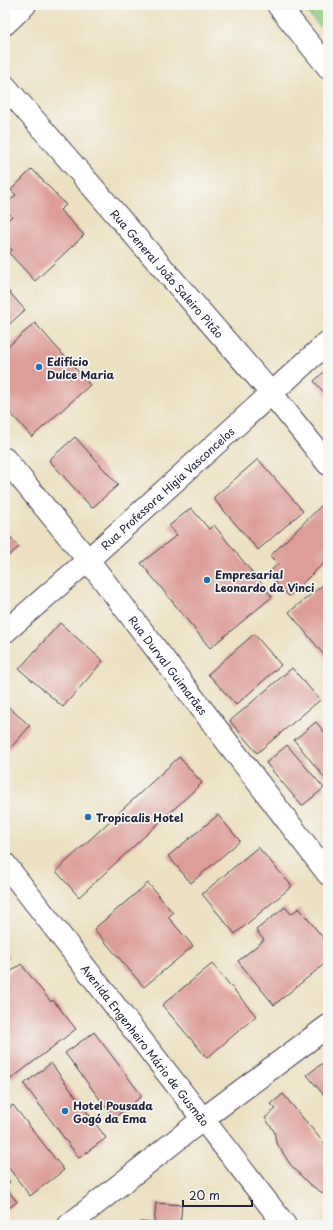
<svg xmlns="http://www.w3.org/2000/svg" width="333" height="1230" viewBox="0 0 333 1230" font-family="'Playpen Sans',sans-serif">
<rect width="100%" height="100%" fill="#f6f6f2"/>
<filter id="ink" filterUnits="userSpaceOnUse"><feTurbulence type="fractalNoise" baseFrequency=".025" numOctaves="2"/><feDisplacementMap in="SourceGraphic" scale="8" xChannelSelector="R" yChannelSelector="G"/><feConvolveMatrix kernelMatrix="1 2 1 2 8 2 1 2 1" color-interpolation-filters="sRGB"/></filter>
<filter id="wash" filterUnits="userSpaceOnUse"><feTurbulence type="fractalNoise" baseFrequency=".012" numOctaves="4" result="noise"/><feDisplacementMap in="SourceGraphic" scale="16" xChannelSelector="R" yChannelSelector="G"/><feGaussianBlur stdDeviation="0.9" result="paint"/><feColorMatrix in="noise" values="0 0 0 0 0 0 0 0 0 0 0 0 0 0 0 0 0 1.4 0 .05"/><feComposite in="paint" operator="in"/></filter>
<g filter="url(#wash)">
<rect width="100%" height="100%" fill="#ece0c0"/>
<path fill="#93cd80" stroke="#5a785e" d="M301,5H328V36Z"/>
<g id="blocks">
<g fill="#dc9e97">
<path d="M32,169L66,205L60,210L84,235L35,281L9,253L12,250L5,242V223L12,216L5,209V205L16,195L11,190Z"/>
<path d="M5,287L25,310L5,328Z"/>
<path d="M35,323L90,385L32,437L5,407V349Z"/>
<path d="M328,368V397L314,381Z"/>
<path d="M75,437L118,485L92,508L49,460Z"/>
<path d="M258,459L303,511L258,550L213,498Z"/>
<path d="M322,505L328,512V559L289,596L267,574L278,564L270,556Z"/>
<path d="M191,508L209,529L214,525L272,597L210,648L141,563L177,535L169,526Z"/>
<path d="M5,531L19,547L5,559Z"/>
<path d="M328,581V660L289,612Z"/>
<path d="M60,623L103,661L63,707L19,669Z"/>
<path d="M254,634L281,665L236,705L208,674Z"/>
<path d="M292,668L320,700L257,753L230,721Z"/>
<path d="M5,704L30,726L5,754Z"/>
<path d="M316,722L328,737V782L294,740Z"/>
<path d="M287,745L324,788L302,806L266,763Z"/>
<path d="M179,757L202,783L79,897L56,871Z"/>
<path d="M218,815L240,841L191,883L168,856Z"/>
<path d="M258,847L292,886L235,934L202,894Z"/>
<path d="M148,883L173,913L168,917L193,946L144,987L94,929Z"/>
<path d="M285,907L291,914L299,908L328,944V961L274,1005L238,961L264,940L256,930Z"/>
<path d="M5,952L9,957L5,961Z"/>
<path d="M21,964L51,1002L53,1000L76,1029L11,1079L5,1071V976Z"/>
<path d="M212,964L256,1016L207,1058L162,1005Z"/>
<path d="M94,1032L142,1096L114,1118L65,1053Z"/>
<path d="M328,1059V1100L307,1075Z"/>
<path d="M51,1063L106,1138L79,1158L24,1084Z"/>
<path d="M283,1094L328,1148V1198L324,1194L309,1184L290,1164L276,1142L274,1131L265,1118L276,1109L271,1104Z"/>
<path d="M13,1105L64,1170L30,1196L5,1163V1111Z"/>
<path d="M5,1175L10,1182L5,1186Z"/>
<path d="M5,1186L17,1202L5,1211Z"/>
<path d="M156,1203L182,1205L180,1225H140V1222L154,1223Z"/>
</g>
</g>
</g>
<g filter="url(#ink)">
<use href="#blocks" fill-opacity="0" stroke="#403e4f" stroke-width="1"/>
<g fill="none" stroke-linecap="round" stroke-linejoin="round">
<defs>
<g id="minor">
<path d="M278,5L328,67"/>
<path d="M5,24L25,5"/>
<path id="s1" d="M5,86L272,394L328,464"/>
<path id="s2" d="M5,632L88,560L328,342"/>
<path d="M69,1225L203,1119L328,1026"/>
</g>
<g id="tertiary">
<path id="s3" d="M5,459L88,560L328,874"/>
<path id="s4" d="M5,864L285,1225"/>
</g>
</defs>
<use href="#minor" stroke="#403e4f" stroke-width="24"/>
<use href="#tertiary" stroke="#403e4f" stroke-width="24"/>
<use href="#minor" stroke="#fff" stroke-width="22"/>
<use href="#tertiary" stroke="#fff" stroke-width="22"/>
</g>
</g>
<g fill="#1f6fb2" stroke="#f6f6f2" stroke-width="1.5">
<circle cx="39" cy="367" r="4"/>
<circle cx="207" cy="580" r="4"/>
<circle cx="88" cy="817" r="4"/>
<circle cx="65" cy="1111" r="4"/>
</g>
<g text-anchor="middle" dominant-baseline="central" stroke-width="3.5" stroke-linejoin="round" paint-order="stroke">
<g font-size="11" fill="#22223b" stroke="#f6f6f2">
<text stroke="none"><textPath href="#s1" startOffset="248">Rua General João Saleiro Pitão</textPath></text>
<text stroke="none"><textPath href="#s2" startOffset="217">Rua Professora Higia Vasconcelos</textPath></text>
<text stroke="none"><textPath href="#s3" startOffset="263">Rua Durval Guimarães</textPath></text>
<text stroke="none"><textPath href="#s4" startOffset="229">Avenida Engenheiro Mário de Gusmão</textPath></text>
</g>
<g font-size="11" font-weight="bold" fill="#22223b" stroke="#f6f6f2" text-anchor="start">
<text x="47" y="361">Edifício<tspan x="47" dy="13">Dulce Maria</tspan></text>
<text x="215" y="574">Empresarial<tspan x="215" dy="13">Leonardo da Vinci</tspan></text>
<text x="96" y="817">Tropicalis Hotel</text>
<text x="73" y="1105">Hotel Pousada<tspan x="73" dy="13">Gogó da Ema</tspan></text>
</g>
</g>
<rect width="333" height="1230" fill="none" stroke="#f6f6f2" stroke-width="20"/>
<path d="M183 1200v6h69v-6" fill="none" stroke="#22223b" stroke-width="2"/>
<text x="189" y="1200" font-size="12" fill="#22223b" stroke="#f6f6f2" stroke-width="3" paint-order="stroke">20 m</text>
</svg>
